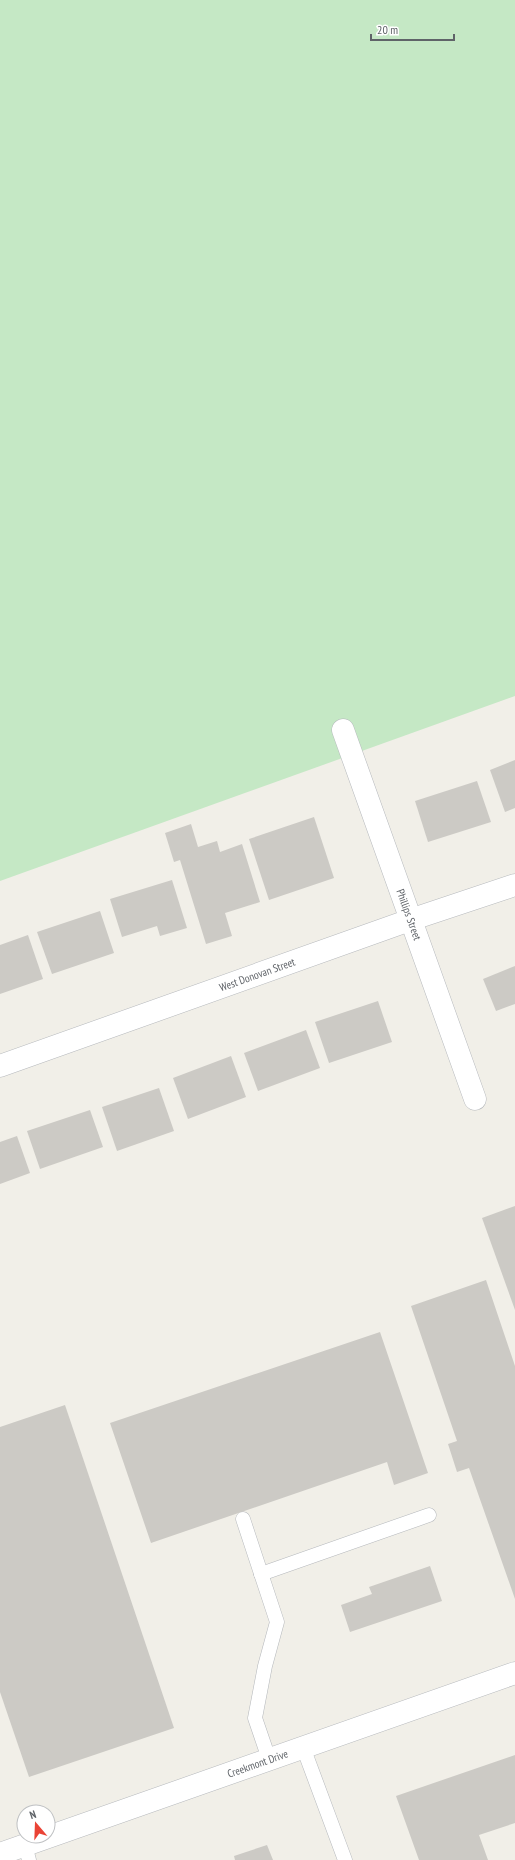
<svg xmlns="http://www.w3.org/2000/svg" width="515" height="1860" viewBox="0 0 515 1860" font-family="'PT Sans Narrow',sans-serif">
<rect width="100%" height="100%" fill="#f1efe8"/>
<path fill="#c5e8c5" d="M0,0H515V696L0,881Z"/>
<g fill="#cccac5">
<path d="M515,760V808L505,812L490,770Z"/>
<path d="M477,781L491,822L428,842L415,801Z"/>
<path d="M314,817L334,878L269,900L249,839Z"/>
<path d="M191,824L198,847L217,841L220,852L242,844L260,902L225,913L232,936L206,944L180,860L174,862L165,833Z"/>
<path d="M172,880L187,928L160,936L157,926L122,937L110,899Z"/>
<path d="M100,911L114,953L52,974L37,932Z"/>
<path d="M28,935L43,979L0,994V945Z"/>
<path d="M515,966V1004L496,1011L483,979Z"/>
<path d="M378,1001L392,1042L329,1063L315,1022Z"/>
<path d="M306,1030L320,1068L258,1091L244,1053Z"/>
<path d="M231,1056L246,1097L188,1119L173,1078Z"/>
<path d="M159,1088L174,1131L117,1151L102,1107Z"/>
<path d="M90,1110L103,1147L40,1169L27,1131Z"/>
<path d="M17,1136L30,1173L0,1184V1142Z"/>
<path d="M515,1206V1310L482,1218Z"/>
<path d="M486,1280L515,1366V1599L469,1468L457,1472L448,1444L457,1441L411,1306Z"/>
<path d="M380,1332L428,1473L394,1485L387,1462L151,1543L110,1423Z"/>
<path d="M65,1405L174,1728L29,1777L0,1692V1427Z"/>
<path d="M430,1566L442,1601L350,1632L341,1605L372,1594L369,1587Z"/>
<path d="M515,1755V1823L479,1835L488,1860H419L396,1796Z"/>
<path d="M267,1845L273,1860H235L234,1856Z"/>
</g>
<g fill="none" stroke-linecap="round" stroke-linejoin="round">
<defs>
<g id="service">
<path d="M243,1519L277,1622L265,1666L255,1718L269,1759"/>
<path d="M261,1574L429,1515"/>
<path d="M303,1747L345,1860"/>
<path d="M25,1845L29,1860"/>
</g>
<g id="minor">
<path id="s1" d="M343,730L475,1099"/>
<path id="s2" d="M0,1066L410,920L515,885"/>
<path id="s3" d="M0,1854L515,1673"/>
</g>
</defs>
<use href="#service" stroke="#b5b8bc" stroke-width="15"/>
<use href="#minor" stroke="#b5b8bc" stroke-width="23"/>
<use href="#service" stroke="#fff" stroke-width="14"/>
<use href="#minor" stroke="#fff" stroke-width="22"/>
</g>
<g text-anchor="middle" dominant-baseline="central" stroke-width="3.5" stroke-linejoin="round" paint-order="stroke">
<g font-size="11" fill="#5f6368" stroke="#fff">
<text stroke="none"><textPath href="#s1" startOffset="196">Phillips Street</textPath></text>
<text stroke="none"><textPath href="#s2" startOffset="273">West Donovan Street</textPath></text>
<text stroke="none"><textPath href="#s3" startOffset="273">Creekmont Drive</textPath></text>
</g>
</g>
<g transform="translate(36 1824) rotate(341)"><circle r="19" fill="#ffffff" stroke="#bfc1c3"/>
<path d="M0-3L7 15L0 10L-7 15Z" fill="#ea4335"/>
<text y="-6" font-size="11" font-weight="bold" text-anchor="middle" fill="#5f6368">N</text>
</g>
<path d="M371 34v6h83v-6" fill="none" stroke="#5f6368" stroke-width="2"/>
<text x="377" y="34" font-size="12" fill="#5f6368" stroke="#ffffff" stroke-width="3" paint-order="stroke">20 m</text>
</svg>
